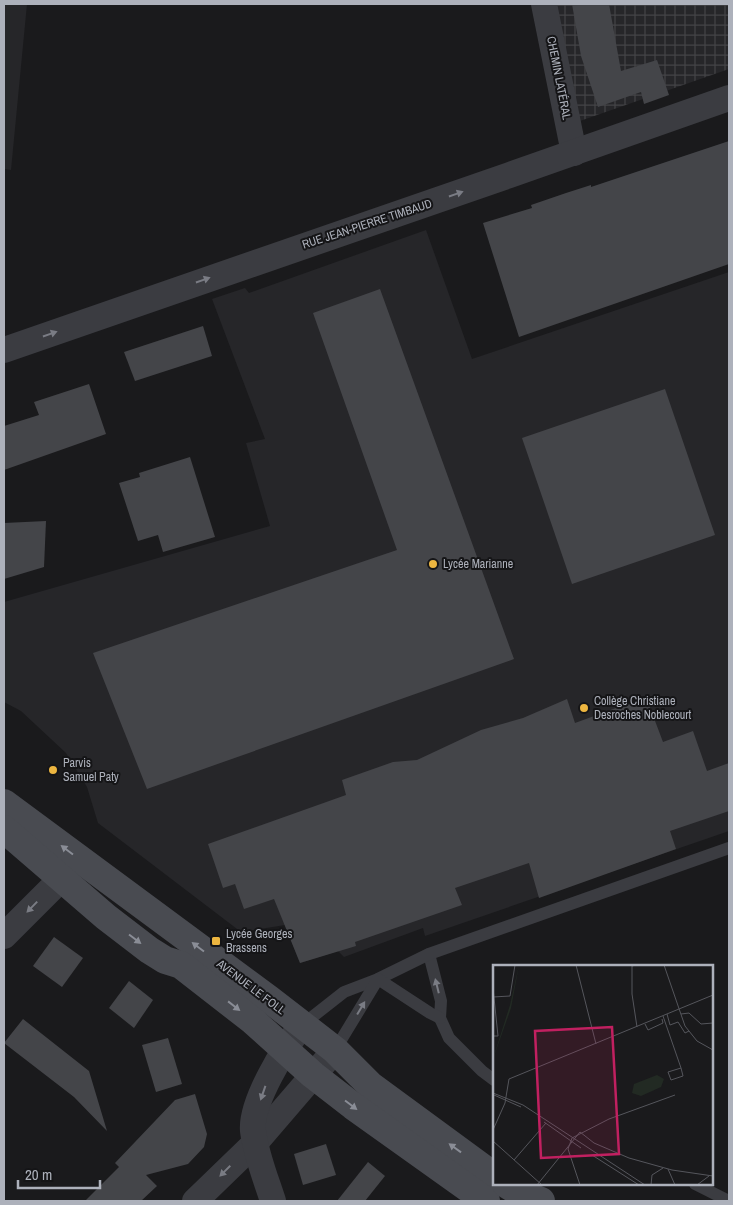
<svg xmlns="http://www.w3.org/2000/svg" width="733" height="1205" viewBox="0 0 733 1205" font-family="'Archivo Narrow',sans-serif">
<defs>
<pattern id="industrial-grid" width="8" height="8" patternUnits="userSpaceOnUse" patternTransform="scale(1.25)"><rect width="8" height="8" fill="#262629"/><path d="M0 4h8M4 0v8" fill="none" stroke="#434346"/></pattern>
</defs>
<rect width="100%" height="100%" fill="#1a1a1c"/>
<g fill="#262629">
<path d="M4,4H27L11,170L4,169Z"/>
<path d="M426,230L472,359L729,272V831L425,936L423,928L344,957L338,951L300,963L285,925L241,932L98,823L87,787L66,753L21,711L4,702V602L270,526L246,443L265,439L212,299L245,288L249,293Z"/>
</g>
<path fill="url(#industrial-grid)" d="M555,4H729V69L577,122Z"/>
<g fill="#444549">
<path d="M572,4H609L621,71L657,60L669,95L644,104L641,92L598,107L581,56Z"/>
<path d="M729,141V264L519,337L483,223L532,208L531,205L566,193L591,185V187Z"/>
<path d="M380,289L514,659L147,789L93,653L397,550L313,313Z"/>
<path d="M203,326L212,356L135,381L124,352Z"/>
<path d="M89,384L106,434L4,470V426L39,415L34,402Z"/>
<path d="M665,389L715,535L572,584L522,438Z"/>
<path d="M190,457L215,537L163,552L158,535L138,541L119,483L140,477L139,473Z"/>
<path d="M46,521L44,567L4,579V523Z"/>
<path d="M646,697L663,742L693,731L707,771L729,763V811L670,831L676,849L539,898L529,863L455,888L462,905L355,942L356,946L300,963L274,899L244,909L235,884L223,888L208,844L346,795L342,780L393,762L417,760L481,730L523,718L567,699L575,723Z"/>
<path d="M54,937L83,958L62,987L33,966Z"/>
<path d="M129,981L153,1000L134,1028L109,1008Z"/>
<path d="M23,1019L89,1071L107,1131L74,1097L4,1043Z"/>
<path d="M168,1038L182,1084L156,1092L142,1045Z"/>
<path d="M195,1094L207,1134L204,1147L188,1164L146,1175L157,1186L141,1201H85L119,1167L115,1163L175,1100Z"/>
<path d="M326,1144L336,1175L303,1185L294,1154Z"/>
<path d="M368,1162L385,1176L365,1201H337Z"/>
</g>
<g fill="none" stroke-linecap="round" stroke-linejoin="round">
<g stroke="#3b3c41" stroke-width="12">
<path d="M429,954L441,1001L440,1018L449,1038L482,1071L494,1080"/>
<path d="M302,1025L344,992L378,979L429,954L729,848"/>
<path d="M335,1050L378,979L430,1013L440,1018"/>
<path d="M695,1184L729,1201"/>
</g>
<g stroke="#3b3c41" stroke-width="26">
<path d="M544,4L574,153"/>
<path d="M4,350C245,265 488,184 729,98"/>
<path d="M4,936L61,879"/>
<path d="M195,1201L256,1142L335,1050"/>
<path d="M273,1201C266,1179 256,1155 253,1131C250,1103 285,1047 302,1025"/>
</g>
<g stroke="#494b51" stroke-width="28">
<path d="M4,803L269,999L335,1050L370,1085L494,1176"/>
<path d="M4,829L106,917L149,950L165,960L181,965L253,1021L313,1075L353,1106L486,1201"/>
<path d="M506,1184L519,1192L541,1201"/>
</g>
</g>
<defs><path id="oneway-solid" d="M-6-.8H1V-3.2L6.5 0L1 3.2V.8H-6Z" transform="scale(1.25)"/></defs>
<g fill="#7a7c84">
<use href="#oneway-solid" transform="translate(456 194) rotate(-19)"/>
<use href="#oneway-solid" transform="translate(203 280) rotate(-19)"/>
<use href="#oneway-solid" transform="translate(50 334) rotate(-19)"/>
<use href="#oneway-solid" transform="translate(32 907) rotate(134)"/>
<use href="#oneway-solid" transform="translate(437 986) rotate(-104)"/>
<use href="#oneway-solid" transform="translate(361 1008) rotate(-59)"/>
<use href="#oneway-solid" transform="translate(263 1093) rotate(109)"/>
<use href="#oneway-solid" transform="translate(225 1171) rotate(135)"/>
</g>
<g fill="#8a8d96">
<use href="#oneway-solid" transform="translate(67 850) rotate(-143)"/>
<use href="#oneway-solid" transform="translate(135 939) rotate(37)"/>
<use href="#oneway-solid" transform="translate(198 947) rotate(-143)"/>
<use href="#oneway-solid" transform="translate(234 1006) rotate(38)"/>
<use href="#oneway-solid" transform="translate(351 1105) rotate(37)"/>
<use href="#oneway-solid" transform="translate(455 1148) rotate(-144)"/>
</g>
<g fill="#edb640" stroke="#151517" stroke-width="2">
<circle cx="433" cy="564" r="5"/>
<circle cx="584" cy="708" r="5"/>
<circle cx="53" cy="770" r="5"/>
<rect x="211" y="936" width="10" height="10" rx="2.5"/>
</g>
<g text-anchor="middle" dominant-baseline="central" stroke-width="4" stroke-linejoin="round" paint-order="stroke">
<g font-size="12" fill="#adb1bb" stroke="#151517">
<text transform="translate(559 78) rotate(79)">CHEMIN LATÉRAL</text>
<text transform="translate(367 224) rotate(-18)">RUE JEAN-PIERRE TIMBAUD</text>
<text transform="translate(251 987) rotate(37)">AVENUE LE FOLL</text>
</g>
<g font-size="12" fill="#adb1bb" stroke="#151517" text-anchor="start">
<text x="443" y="564">Lycée Marianne</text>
<text x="594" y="701">Collège Christiane<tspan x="594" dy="14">Desroches Noblecourt</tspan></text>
<text x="63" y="763">Parvis<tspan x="63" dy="14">Samuel Paty</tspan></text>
<text x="226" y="934">Lycée Georges<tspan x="226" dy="14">Brassens</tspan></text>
</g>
</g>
<g transform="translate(493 965)">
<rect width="220" height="220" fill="#1a1a1c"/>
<path d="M26,0L18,43L0,94L17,40Z" fill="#222a23"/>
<path d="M164,110L171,114L168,122L148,131L139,128L141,119Z" fill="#222a23"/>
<path fill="none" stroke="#55565c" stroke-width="1" d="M83,0L103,79M143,0L139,1V29L144,62M171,0L192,61L204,76L220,85M0,23L5,71H0M0,32L17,31L22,0M174,49L177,60L185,57L192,68L196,66M188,49L196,48L208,59L220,58M170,51L188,103L190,111L178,115L175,107L188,103M152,59L155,65L170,58L169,54M0,128L30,140L152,220M1,130L28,142M51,157L88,183M0,165L12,138L16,114L220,30M0,176L49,220M99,190L146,220M21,195L53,158M175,204L182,220M44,220L87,167L101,178L136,193L179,205L220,211M87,220L75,184L79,173L116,154L182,130M158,220L159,210L170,203M204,220L216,211"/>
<path fill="#c12060" fill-opacity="0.15" stroke="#c12060" stroke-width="2.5" d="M119,62L126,189L48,193L42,66Z"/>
<rect width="220" height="220" fill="none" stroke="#adb1bb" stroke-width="2.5"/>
</g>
<rect width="733" height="1205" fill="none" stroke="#adb1bb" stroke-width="10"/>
<path d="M18 1180v8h82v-8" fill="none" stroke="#adb1bb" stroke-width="2.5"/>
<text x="25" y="1180" font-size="15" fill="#adb1bb" stroke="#151517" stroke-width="4" paint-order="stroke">20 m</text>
</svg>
